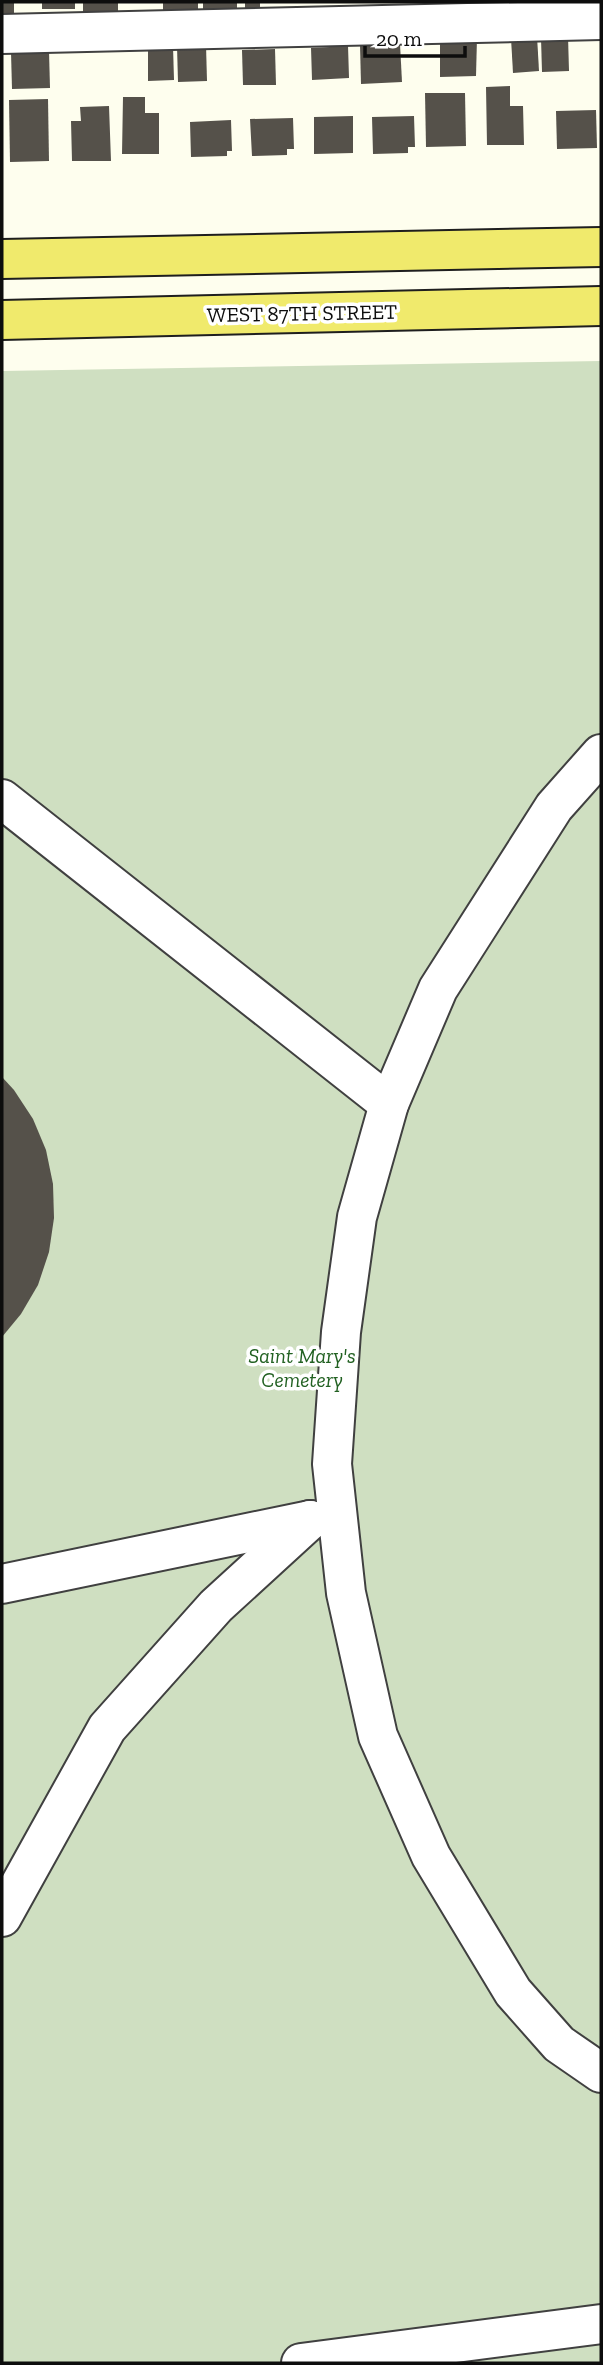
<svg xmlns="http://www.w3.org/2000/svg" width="603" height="2365" viewBox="0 0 603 2365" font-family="'Zilla Slab',serif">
<rect width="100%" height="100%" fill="#fefeee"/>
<path fill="#cfdfc1" d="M601,361V2363H2V371Z"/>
<g fill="#55514a">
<rect x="2" y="2" width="12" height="11"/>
<rect x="42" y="2" width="33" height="7"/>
<path d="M83,2H118V18L83,19Z"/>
<rect x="163" y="2" width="35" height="10"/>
<path d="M203,2H237V11L203,12Z"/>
<path d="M245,2H260V12L245,13Z"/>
<path d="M458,2H489V5L458,7Z"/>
<path d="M537,36L539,71L513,73L511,38Z"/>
<path d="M568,36L569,71L542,72L541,38Z"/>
<path d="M477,38L476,76L440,77V39Z"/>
<path d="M400,44L402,82L361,84L360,45Z"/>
<path d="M206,45L207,81L178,82L177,46Z"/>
<path d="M173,46L174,80L148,81V48Z"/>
<path d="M348,46L349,78L312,80L311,48Z"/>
<path d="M275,49L276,85H243L242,50Z"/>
<path d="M49,51L50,88L12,89L11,52Z"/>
<path d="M510,86V106H523L524,145H487L486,87Z"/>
<path d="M425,93H465L466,146L426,147Z"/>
<path d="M123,97H145V113H159V154H122Z"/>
<path d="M48,99L49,161L10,162L9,100Z"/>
<path d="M109,106L111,161H72L71,121H81L80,107Z"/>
<path d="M596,110L597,148L557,149L556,111Z"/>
<path d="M353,116V153L314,154V117Z"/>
<path d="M414,116L415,147H408V153L373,154L372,117Z"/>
<path d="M293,118L294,149H287V155L252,156L250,119Z"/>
<path d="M231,120L232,151H227V156L191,157L190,122Z"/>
<path d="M2,1077L14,1090L33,1119L46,1150L53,1184L54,1218L49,1252L38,1285L21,1314L2,1337Z"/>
</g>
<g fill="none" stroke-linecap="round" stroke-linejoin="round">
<defs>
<g id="minor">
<path d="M2,34L601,20"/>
<path d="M601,754L554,807L438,989L389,1104L357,1217L341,1332L332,1464L346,1593L378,1736L431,1856L513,1992L559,2044L601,2073"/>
<path d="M2,799L389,1104"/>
<path d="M2,1584L310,1520"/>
<path d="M2,1917L107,1728L216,1606L310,1520"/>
<path d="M301,2363L601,2324"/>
</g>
<g id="major">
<path d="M2,259L601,247"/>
<path d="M2,320L601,306"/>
</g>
</defs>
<use href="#minor" stroke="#404040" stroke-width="42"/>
<use href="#major" stroke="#1e1e1e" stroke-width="42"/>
<use href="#minor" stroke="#fff" stroke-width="38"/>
<use href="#major" stroke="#f0ea6c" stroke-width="38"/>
</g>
<g text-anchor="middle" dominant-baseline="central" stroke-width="7" stroke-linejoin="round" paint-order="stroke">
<g font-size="21" fill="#0d0d0d" stroke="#fff">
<text transform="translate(302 313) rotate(-1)">WEST 87TH STREET</text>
</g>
<g font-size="21" font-style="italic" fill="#226122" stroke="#fff">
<text x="302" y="1355">Saint Mary's<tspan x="302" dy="24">Cemetery</tspan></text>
</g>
</g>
<rect width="603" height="2365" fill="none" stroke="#0d0d0d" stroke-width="7"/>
<path d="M365 46v10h100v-10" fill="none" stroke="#0d0d0d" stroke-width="3.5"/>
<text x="376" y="46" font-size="21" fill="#0d0d0d" stroke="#ffffff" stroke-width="5" paint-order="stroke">20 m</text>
</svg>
